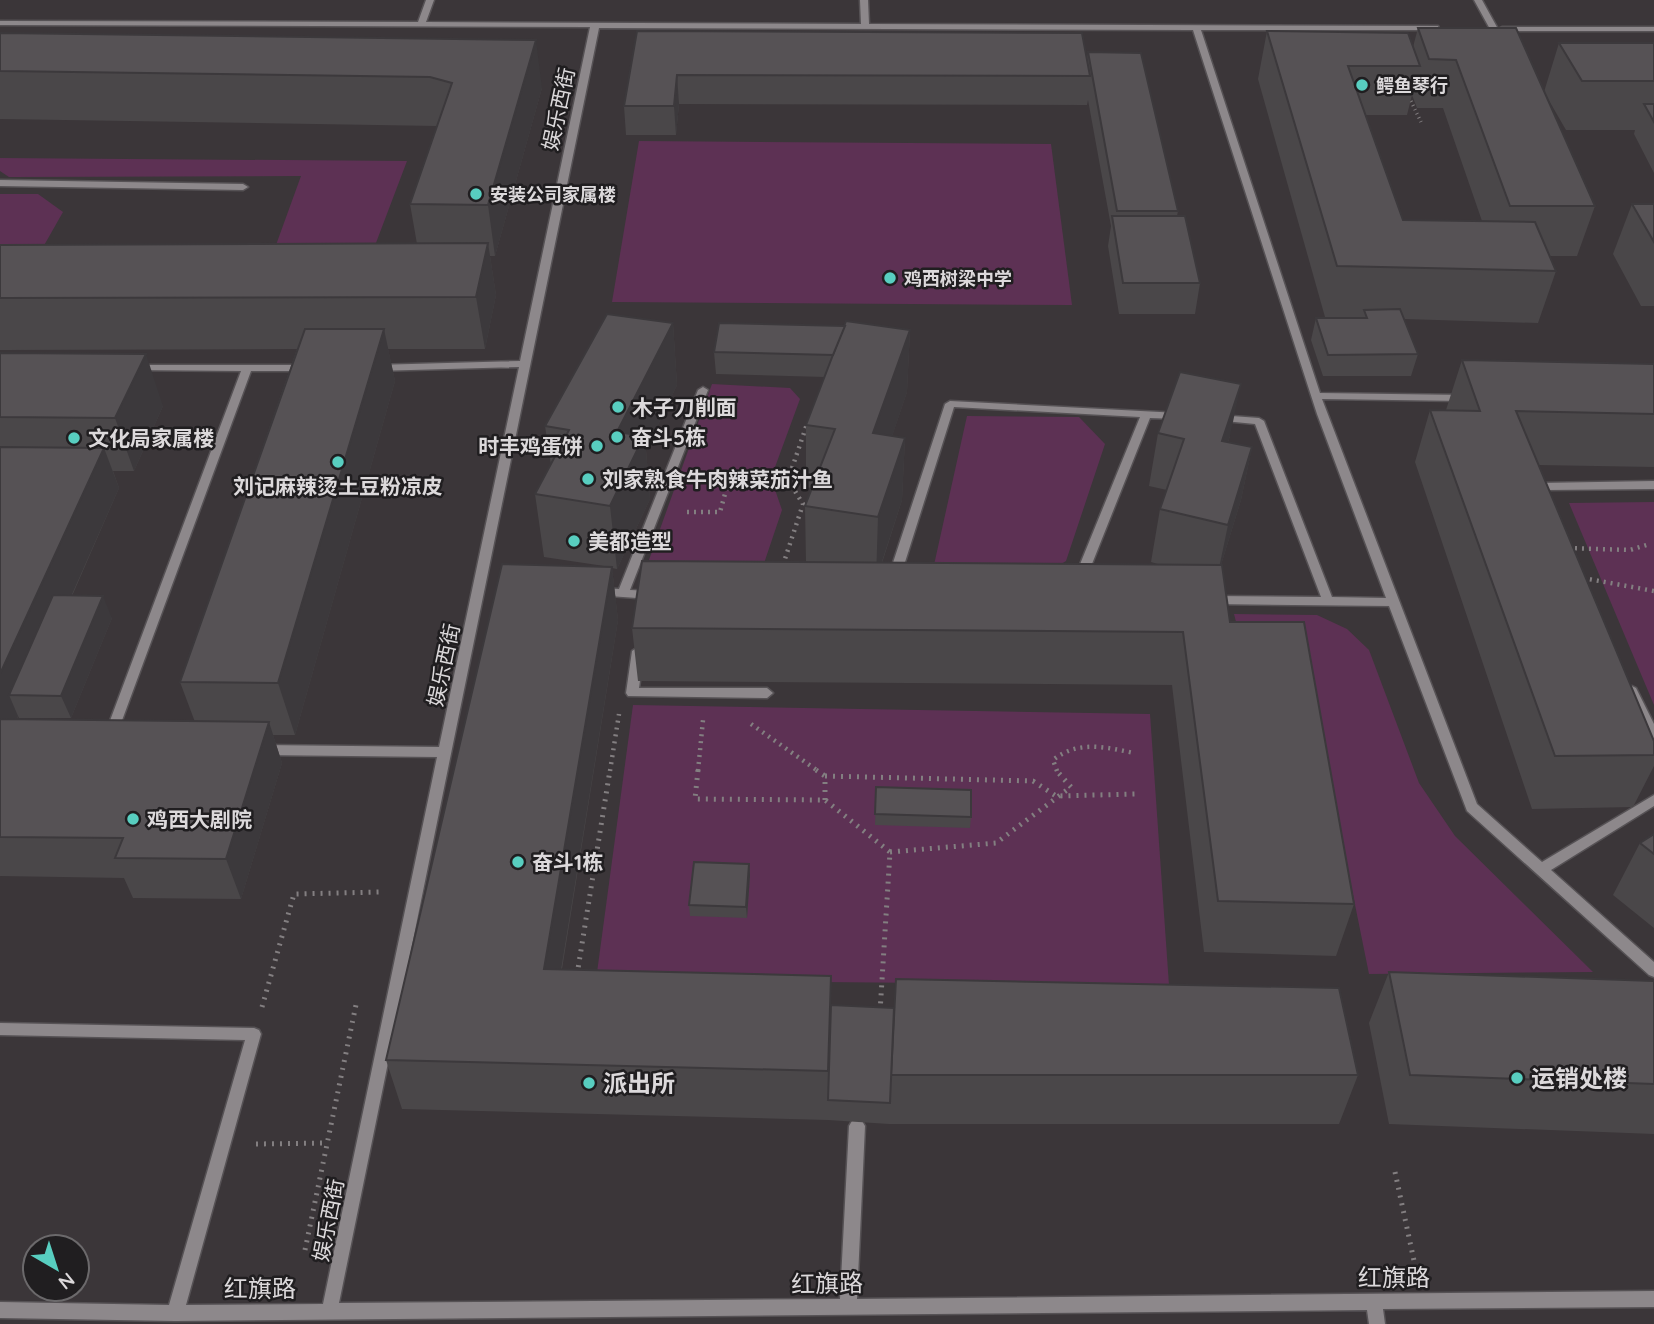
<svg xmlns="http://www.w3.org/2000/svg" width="1654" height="1324" viewBox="0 0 1654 1324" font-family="Quicksand,'Noto Sans SC',sans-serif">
<rect width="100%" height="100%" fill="#3b3639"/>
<g fill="#5d3154">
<path d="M639,141L1051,144L1072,305L612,302Z"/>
<path d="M0,158L407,161L371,256H272L301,176L9,177L0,171Z"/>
<path d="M0,194H38L63,212L38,256H0Z"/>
<path d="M712,384L790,388L800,399L771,478L782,510L759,578L645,571Z"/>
<path d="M967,416L1079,417L1105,444L1066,561L1041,576L932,574Z"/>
<path d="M1654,502V705L1569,503Z"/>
<path d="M1234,614L1317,615L1347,629L1369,650L1419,783L1455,836L1593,972L1369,974L1325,756L1245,657Z"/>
<path d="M633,705L1150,714L1169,985L596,980Z"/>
</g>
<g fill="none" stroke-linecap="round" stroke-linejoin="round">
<defs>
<g id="minor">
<path d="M426,0H434L426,22L861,24L860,0H868L869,24L1438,26L1439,28L1435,30H1201L1320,393L1464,395L1469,398L1464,401L1322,399L1477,804L1542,862L1654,795V806L1551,870L1654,962V977L1649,975L1467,811L1389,606L1212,604L1206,600L1212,596L1321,597L1255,424L1214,420L1213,418L1214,416L1218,415L1259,418L1264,421L1332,597L1386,598L1317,414L1193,30L599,28L339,1303L840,1299L849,1126L852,1121L857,1119L862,1121L865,1126L857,1299L1654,1291V1307L1383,1309L1385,1324H1369L1367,1310L175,1321L0,1318V1302L169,1305L245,1040L0,1035V1023L254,1028L259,1030L261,1034L186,1305L323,1304L437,757L263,755L258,753L257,750L258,747L263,745L439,747L519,367L375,371L370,368L375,365L520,361L590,27L0,25V21L418,22Z"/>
<path d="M1474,0H1482L1498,29L1502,27H1654V31H1502L1498,29L1504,40L1500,42L1496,40Z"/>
<path d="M0,180L243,184L248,187L243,190L0,186Z"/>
<path d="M134,365H308L313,368L308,371H251L117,734L115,737H107L105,734L241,371L130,370L129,368Z"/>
<path d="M703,387L708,390L630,590L651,591L657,595L651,599L595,595L593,592L599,588L619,589L698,390Z"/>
<path d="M950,401L1179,413L1184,416L1179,419L1150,418L1086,579L1080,583L1074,579L1140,417L954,407L900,578L898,581H890L888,578L945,404Z"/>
<path d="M1654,481V489L1547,490L1550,496L1544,500L1540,499L1534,487L1540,483Z"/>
<path d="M638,647L644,651L639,688H767L773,693L767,698L628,696L626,693L632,651Z"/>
<path d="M1632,686L1636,688L1654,724V743L1649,741L1648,738L1626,691Z"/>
</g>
</defs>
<use href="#minor" stroke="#565255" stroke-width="3"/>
<path stroke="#837f81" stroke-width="3.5" stroke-dasharray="1 3.5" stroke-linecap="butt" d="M1409,97L1421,122"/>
<g stroke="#837f81" stroke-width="4.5" stroke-dasharray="2 5" stroke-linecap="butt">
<path d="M687,512H720L731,472"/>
<path d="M1568,548L1630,550L1650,544"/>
<path d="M783,565L803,504L788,480L807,424"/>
<path d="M1583,578L1654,591"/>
<path d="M751,724L818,771"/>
<path d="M610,771L619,714"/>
<path d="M698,771L703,720"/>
<path d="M1057,771L1053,760C1078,740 1105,747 1134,753"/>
</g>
<g stroke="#837f81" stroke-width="5" stroke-dasharray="2 6" stroke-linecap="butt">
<path d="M698,770L695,799L825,800L890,852L880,1012"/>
<path d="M816,770L825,776"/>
<path d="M825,800V776L1033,781L1056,796L1137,794"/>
<path d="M890,852L996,843L1071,787L1056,770"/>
<path d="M577,975L610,770"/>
<path d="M262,1007L294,894L382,892"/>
<path d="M256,1144L328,1143"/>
<path d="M1395,1172L1416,1270"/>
<path d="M305,1250L357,1000"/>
</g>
<use href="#minor" fill="#8d888b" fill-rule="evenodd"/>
</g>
<g fill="#4a4749" fill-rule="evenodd">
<path d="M1418,28H1516L1595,206L1577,256H1549L1556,271L1538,323L1404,319L1418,354L1411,376H1323L1311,340L1316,318H1347L1325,317L1258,79L1267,31L1413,47ZM1412,95L1417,108H1443L1482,221L1403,220L1365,115H1407Z"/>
<path d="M637,31L1087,58L1088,52L1178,211L1177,216L1200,283L1195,314H1119L1108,246L1111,226L1088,100L1087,105L679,104L676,135H626L624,106Z"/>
<path d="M0,33L542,88L495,256H490L496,295L485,349H388L395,381L295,735H273L282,763L241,899L133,898L124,878L0,876V353L163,406L134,471H113L119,488L72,596L112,618L71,718H19L18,716L17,720L195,722L180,682L297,349L0,350V245L417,244L410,204L437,126L0,119Z"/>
<path d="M1559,43H1654V173L1634,134L1635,130H1566L1544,92Z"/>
<path d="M1632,204H1654V306H1641L1613,254Z"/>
<path d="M673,323L677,385L646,450L650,499L617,569L612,568L618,620L562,969L831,976V1005L1358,1075L1339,1124H889L828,1120L402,1109L386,1060L604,566L544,557L535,494L551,465L545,426Z"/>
<path d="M910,330L907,392L892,436L905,438L902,500L882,563L1161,565L1151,562L1160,509L1167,490L1149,486L1158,433L1230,436L1228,442L1252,447L1241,500L1221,565L1230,622L1354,904L1336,956L1204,952L1172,685L638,681L632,628L806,562L805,506L812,488L806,487V425L825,377L716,374L714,352Z"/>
<path d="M1462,360L1654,364V467L1538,465L1654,741V766L1633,807L1532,809L1415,462L1430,410H1446Z"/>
<path d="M876,787L971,817L970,828L875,825Z"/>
<path d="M1654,834V928L1613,895L1640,843Z"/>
<path d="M749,864L750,875L747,918L690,916L689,905Z"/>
<path d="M1389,972L1654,981V1134L1389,1124L1369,1023Z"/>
</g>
<g fill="#3c393c">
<path d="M536,40L542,88L495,256L488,205Z"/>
<path d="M677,75L679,104L676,135L674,106Z"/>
<path d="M488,243L496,295L485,349L476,297Z"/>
<path d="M673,323L677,385L646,450L650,499L617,569L610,506L617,432Z"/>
<path d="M384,329L395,381L295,735L278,683Z"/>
<path d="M910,330L907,392L872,496L873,433Z"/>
<path d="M146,354L163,406L134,471L115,418Z"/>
<path d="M1241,384L1230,436L1211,493L1222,441Z"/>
<path d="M905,438L902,500L876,580L878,517Z"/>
<path d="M1252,447L1241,500L1217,578L1228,525Z"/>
<path d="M104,448L119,488L27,696L9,695L18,716L0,758V674Z"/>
<path d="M612,567L618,620L553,1019L544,969Z"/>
<path d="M103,596L112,618L71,718L61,696Z"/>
<path d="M269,722L282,763L241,899L226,859Z"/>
<path d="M749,864L750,875L747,918L746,907Z"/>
</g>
<g fill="#565255" stroke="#3c393c" stroke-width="2">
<path d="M1418,28H1516L1595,206H1510L1456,60L1429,59Z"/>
<path d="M637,31L1082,33L1090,76L677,75L674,106H624Z"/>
<path d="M1267,31L1408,33L1420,66H1348L1403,220L1535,222L1556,271L1337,266Z"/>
<path d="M0,33L536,40L488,205L410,204L452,83L430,77L0,71Z"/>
<path d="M1559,43H1654V81H1582Z"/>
<path d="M1088,52L1141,53L1178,211H1117Z"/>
<path d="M1644,104H1654V122Z"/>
<path d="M1632,204H1654V242Z"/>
<path d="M1112,216H1185L1200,283H1123Z"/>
<path d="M488,243L476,297L0,298V245Z"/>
<path d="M1400,309L1418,354L1328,355L1316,318H1367L1364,310Z"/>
<path d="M607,314L673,323L617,432L644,436L610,506L535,494L569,430L545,426Z"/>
<path d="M846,321L910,330L873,433L905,438L878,517L805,506L835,429L806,425Z"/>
<path d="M719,323L845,326L833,355L714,352Z"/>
<path d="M305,329H384L278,683L180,682Z"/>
<path d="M0,353L146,354L115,418L0,417Z"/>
<path d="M1462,360L1654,364V414L1516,411L1654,741V755L1555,756L1430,410L1480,411Z"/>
<path d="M1180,372L1241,384L1222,441L1252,447L1228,525L1160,509L1184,439L1158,433Z"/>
<path d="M0,447L104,448L0,674Z"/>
<path d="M642,561L1222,565L1230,622H1304L1354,904L1218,901L1183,632L632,628Z"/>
<path d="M502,564L612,567L544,969L831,976L828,1071L386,1060Z"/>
<path d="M53,595L103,596L61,696L9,695Z"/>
<path d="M0,719L269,722L226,859L115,858L123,838L0,837Z"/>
<path d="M876,787L971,790V817L875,814Z"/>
<path d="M1654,834V854L1640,843Z"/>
<path d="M694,862L749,864L746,907L689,905Z"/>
<path d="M1389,972L1654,981V1084L1410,1075Z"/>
<path d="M896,979L1339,988L1358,1075H891Z"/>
<path d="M831,1005L894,1008L890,1103L828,1100Z"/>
</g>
<g fill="#58cec0" stroke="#201e20" stroke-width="2.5">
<circle cx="1362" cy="85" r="7"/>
<circle cx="476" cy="194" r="7"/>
<circle cx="890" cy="278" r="7"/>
<circle cx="618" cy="407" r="7"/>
<circle cx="617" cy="437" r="7"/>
<circle cx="74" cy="438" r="7"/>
<circle cx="597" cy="446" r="7"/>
<circle cx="338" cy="462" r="7"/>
<circle cx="588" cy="479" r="7"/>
<circle cx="574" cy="541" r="7"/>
<circle cx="133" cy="819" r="7"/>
<circle cx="518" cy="862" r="7"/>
<circle cx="1517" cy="1078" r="7"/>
<circle cx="589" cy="1083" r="7"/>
</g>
<g text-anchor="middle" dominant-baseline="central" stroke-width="5" stroke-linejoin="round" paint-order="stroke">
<g font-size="18" font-weight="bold" fill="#dcd9db" stroke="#201e20" text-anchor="start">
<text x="1376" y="85">鳄鱼琴行</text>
<text x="490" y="194">安装公司家属楼</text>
<text x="904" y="278">鸡西树梁中学</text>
</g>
<g font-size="21" fill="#dcd9db" stroke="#201e20">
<text transform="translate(558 109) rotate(-78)">娱乐西街</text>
<text transform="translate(443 665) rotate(-78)">娱乐西街</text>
<text transform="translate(328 1220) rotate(-79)">娱乐西街</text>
</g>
<g font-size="21" font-weight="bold" fill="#dcd9db" stroke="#201e20" text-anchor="start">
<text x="632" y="407">木子刀削面</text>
<text x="631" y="437">奋斗5栋</text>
<text x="88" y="438">文化局家属楼</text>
<text x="583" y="446" text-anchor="end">时丰鸡蛋饼</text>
<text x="602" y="479">刘家熟食牛肉辣菜茄汁鱼</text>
<text x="338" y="486" text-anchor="middle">刘记麻辣烫土豆粉凉皮</text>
<text x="588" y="541">美都造型</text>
<text x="147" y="819">鸡西大剧院</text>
<text x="532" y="862">奋斗1栋</text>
</g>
<g font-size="24" font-weight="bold" fill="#dcd9db" stroke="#201e20" text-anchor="start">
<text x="1531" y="1078">运销处楼</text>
<text x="603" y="1083">派出所</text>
</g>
<g font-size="24" fill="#dcd9db" stroke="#201e20">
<text x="1394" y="1277">红旗路</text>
<text transform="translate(827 1283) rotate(-1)">红旗路</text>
<text x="260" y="1288">红旗路</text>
</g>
</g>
<g transform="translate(56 1268) rotate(141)"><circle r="33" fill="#201e20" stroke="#6b696b" stroke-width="2"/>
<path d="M0-5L12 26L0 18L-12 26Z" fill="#58cec0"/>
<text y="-10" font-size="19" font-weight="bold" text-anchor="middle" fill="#dcd9db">N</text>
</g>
</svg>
